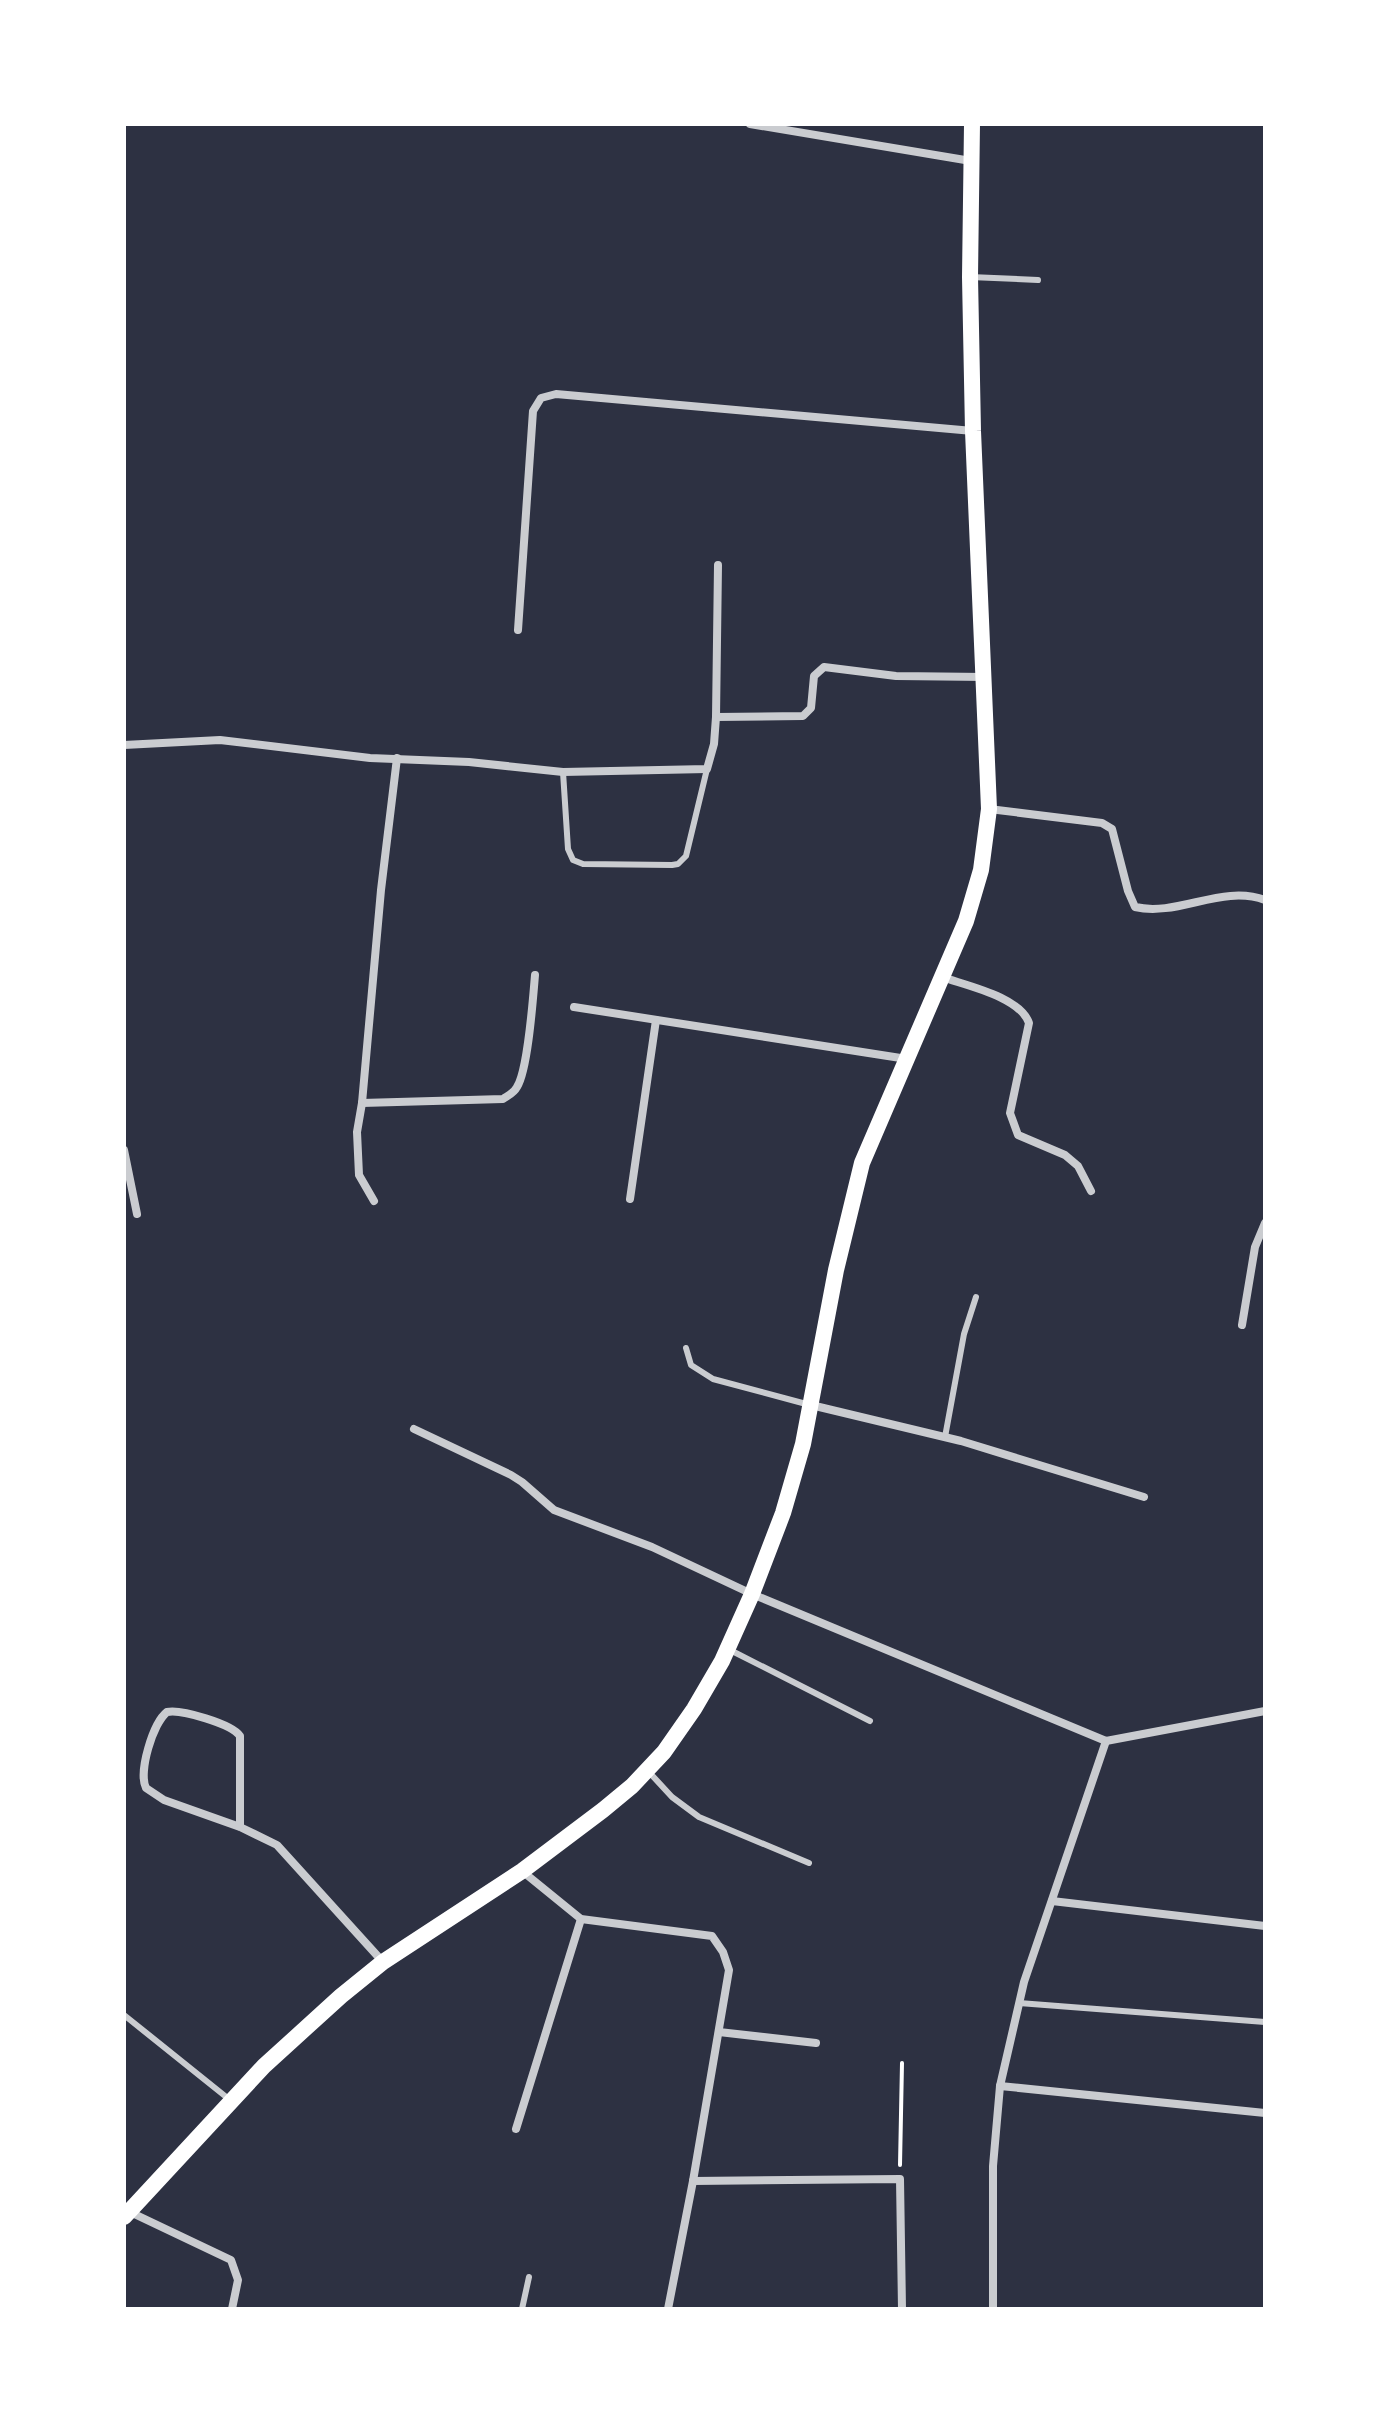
<svg xmlns="http://www.w3.org/2000/svg" width="1389" height="2433" viewBox="0 0 1389 2433" font-family="'Zilla Slab',serif">
<rect width="100%" height="100%" fill="#2d3142"/>
<g fill="none" stroke-linecap="round" stroke-linejoin="round">
<path stroke="#fff" stroke-width="4" d="M900,2165L902,2063"/>
<g stroke="#caccd0" stroke-width="6">
<path d="M970,277L1038,280"/>
<path d="M563,772L568,849L573,860L583,864L672,865L678,864L686,856L707,769"/>
<path d="M686,1348L691,1365L713,1379L810,1405"/>
<path d="M945,1437L964,1334L976,1297"/>
<path d="M730,1650L870,1721"/>
<path d="M648,1771L672,1797L699,1817L809,1863"/>
<path d="M1019,2003L1265,2022"/>
<path d="M124,2015L230,2100"/>
<path d="M522,2309L529,2277"/>
</g>
<g stroke="#caccd0" stroke-width="8">
<path d="M750,124L971,161"/>
<path d="M518,630L533,411L541,398L556,394L973,431"/>
<path d="M716,717L803,716L811,708L814,676L824,667L896,676L985,677"/>
<path d="M124,745L220,740L370,758L469,762L563,772L707,769L714,744L716,717L718,565"/>
<path d="M989,809L1102,823L1112,829L1128,891L1135,907C1178,917 1222,884 1265,900"/>
<path d="M942,977C968,986 1020,997 1029,1023L1010,1113L1018,1135L1065,1155L1078,1166L1091,1191"/>
<path d="M574,1007L907,1059"/>
<path d="M362,1103L503,1099C509,1095 514,1093 517,1087C528,1070 533,998 535,975"/>
<path d="M124,1150L137,1214"/>
<path d="M630,1199L656,1020"/>
<path d="M374,1201L359,1175L357,1132L362,1103L381,890L397,758"/>
<path d="M1242,1325L1255,1247L1265,1223"/>
<path d="M811,1405L961,1441L1144,1497"/>
<path d="M414,1429L511,1475L522,1482L554,1510L652,1547L752,1594L1106,1741L1265,1711"/>
<path d="M1106,1741L1024,1982L1000,2086L1265,2113"/>
<path d="M240,1827V1736C232,1724 181,1709 167,1712C153,1723 138,1772 146,1788L164,1800L240,1827L277,1845L383,1962"/>
<path d="M522,1871L581,1919L712,1936L723,1952L729,1970L693,2181L668,2309"/>
<path d="M1052,1901L1265,1926"/>
<path d="M719,2032L816,2043"/>
<path d="M516,2129L581,1919"/>
<path d="M693,2181L900,2179L902,2309"/>
<path d="M130,2212L231,2260L238,2280L232,2309"/>
<path d="M993,2309V2166L1000,2086"/>
</g>
<path stroke="#fff" stroke-width="16" d="M124,2217L264,2066L341,1996L383,1962L522,1871L603,1810L632,1786L664,1752L694,1709L722,1661L752,1594L783,1513L803,1444L836,1270L862,1163L966,921L981,870L989,809L973,431L970,277L972,124"/>
</g>
<rect width="1389" height="2433" fill="none" stroke="#ffffff" stroke-width="252"/>
</svg>
